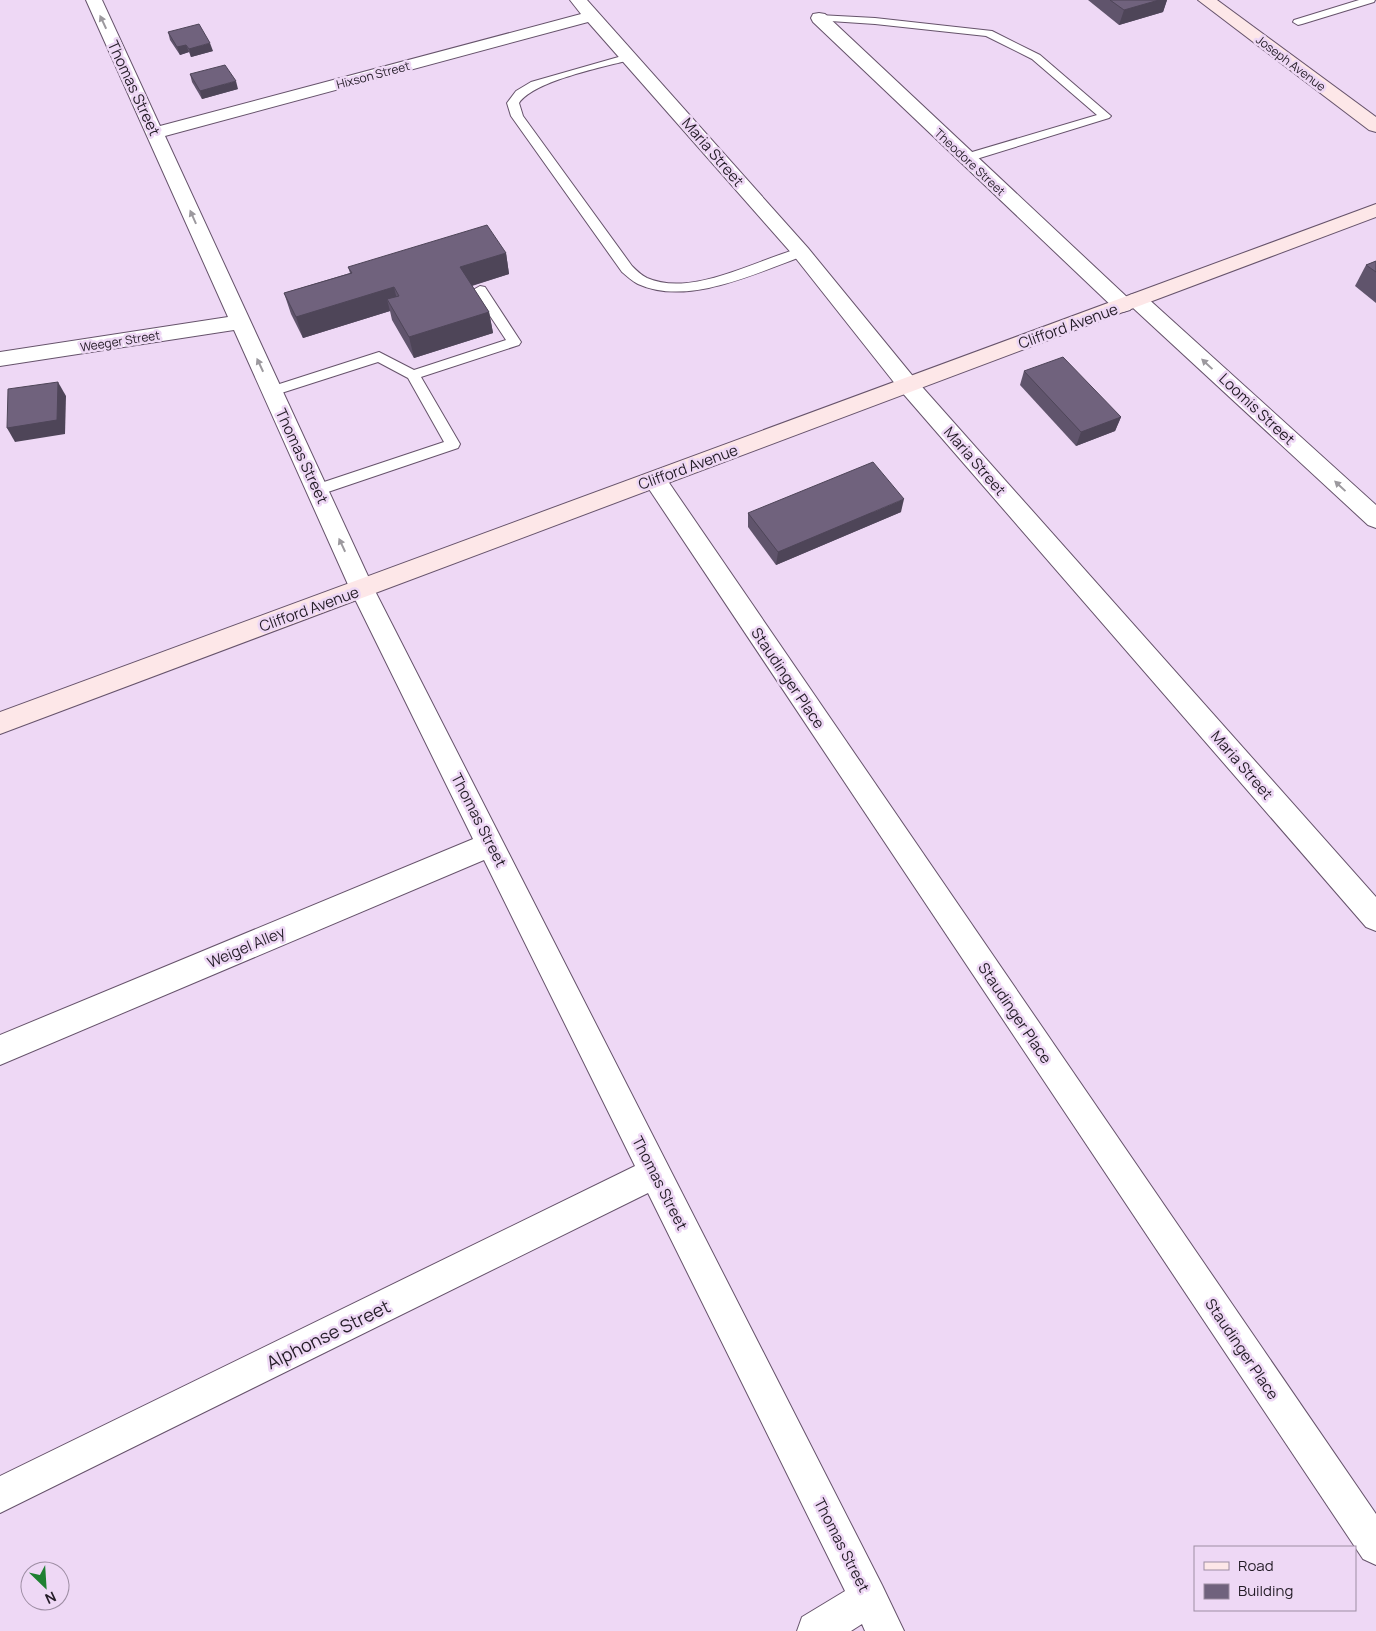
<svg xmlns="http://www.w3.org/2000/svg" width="1376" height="1631" viewBox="0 0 1376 1631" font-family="Manrope,sans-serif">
<rect width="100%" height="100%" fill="#eed8f5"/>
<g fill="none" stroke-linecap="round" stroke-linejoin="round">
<defs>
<g id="service">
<path d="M1359,0H1375L1374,2L1302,24L1298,25L1293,22L1294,20Z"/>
<path d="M819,15L875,18L992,31L1040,55L1111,116L1109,118L970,161H962L960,158L962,155L1097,115L1032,59L986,36L875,24L815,20L814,18L815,16Z"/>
<path d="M629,54L633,55L635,57L633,59C605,67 535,80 519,103L523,116L632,266C636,270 641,275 647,278C692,298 758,259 801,248L806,249L807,252L806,255C758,272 688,307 638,284C632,281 627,276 622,272L511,116L507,103L516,91L531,82Z"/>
<path d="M480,286L485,287L521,342L519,345L421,377L460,444L458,448L322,494L317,495L312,494L310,490L312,486L444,442L408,378L378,362L272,396L267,394L265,391L267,388L379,352L414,370L506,340L473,290Z"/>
</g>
<g id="minor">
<path d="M86,0H102L160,126L581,14L570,0H587L808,248L916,380L1376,897V931L1366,927L900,390L794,256L588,22L165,136L374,589L882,1585L904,1631H865L862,1624L851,1631H797L802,1617L845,1591L648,1193L0,1513V1476L635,1166L484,860L0,1065V1035L473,839L350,589L234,330L0,366V352L228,317Z"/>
<path d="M819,13L825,14L1128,298L1130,295L1137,293L1144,295L1376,505V528L1368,525L1132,307L1130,310L1123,312L1116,310L813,22L811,18L813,14Z"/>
<path d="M655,472L663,474L1376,1514V1565L1363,1559L647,486L643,480L647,474Z"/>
</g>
<g id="secondary">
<path d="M1198,0H1217L1376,117V132L1369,130Z"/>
<path d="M1376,204V217L0,734V712Z"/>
</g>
</defs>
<use href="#service" stroke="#66536b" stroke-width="2"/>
<use href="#minor" stroke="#66536b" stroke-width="2"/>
<use href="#secondary" stroke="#66536b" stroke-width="2"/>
<use href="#service" fill="#fff" fill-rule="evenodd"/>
<use href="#minor" fill="#fff" fill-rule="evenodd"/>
<use href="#secondary" fill="#fde7e8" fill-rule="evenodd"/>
</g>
<g fill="#60546c">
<path d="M1088,0H1167L1163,12L1119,25Z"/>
<path d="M168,32L213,51L191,57L189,52L180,55L170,40Z"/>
<path d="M190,74L238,89L202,99L192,82Z"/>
<path d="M506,253L509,274L472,286L489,312L493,333L414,358L392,320L390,311L303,338L291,314L284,293L350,273L348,267Z"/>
<path d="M1376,261V303L1355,286L1366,265Z"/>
<path d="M1024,371L1121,417L1115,431L1076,446L1020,385Z"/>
<path d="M901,512L776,565L748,527V513Z"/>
</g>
<g fill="#4e4558">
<path d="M1159,0H1167L1163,12L1119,25L1124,10Z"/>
<path d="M210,43L213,51L191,57L189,49Z"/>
<path d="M186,45L189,52L180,55L177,47Z"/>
<path d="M236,81L238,89L202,99L200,91Z"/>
<path d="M506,253L509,274L464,288L460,267Z"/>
<path d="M394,287L399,308L387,299L390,311L303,338L296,317Z"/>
<path d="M489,312L493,333L414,358L409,337Z"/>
<path d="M58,382L66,396L65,434L15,442L7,428Z"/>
<path d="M1121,417L1115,431L1076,446L1081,432Z"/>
<path d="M904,499L901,512L776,565L778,552Z"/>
</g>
<g fill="#70627d" stroke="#4e4558">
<path d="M1110,0H1159L1124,10Z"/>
<path d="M199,24L210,43L189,49L186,45L177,47L168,32Z"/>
<path d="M225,65L236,81L200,91L190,74Z"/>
<path d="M487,225L506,253L460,267L489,312L409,337L387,299L399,296L394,287L296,317L284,293L352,273L348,267Z"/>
<path d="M1376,261V272L1366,265Z"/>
<path d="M1063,357L1121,417L1081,432L1024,371Z"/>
<path d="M58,382L57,420L7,428L8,389Z"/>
<path d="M873,462L904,499L778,552L748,513Z"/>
</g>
<defs><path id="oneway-solid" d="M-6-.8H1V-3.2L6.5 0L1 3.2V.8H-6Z" transform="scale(1.25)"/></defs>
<g fill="#9c999e">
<use href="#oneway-solid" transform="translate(103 22) rotate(-115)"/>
<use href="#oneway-solid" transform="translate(193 217) rotate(-114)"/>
<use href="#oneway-solid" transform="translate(1207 364) rotate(-137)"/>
<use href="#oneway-solid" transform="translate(260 365) rotate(-115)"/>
<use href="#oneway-solid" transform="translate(1340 486) rotate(-137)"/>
<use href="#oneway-solid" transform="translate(342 545) rotate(-115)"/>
</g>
<g text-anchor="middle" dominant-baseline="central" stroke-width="5" stroke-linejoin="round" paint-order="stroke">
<g font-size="12" fill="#241c27" stroke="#eed8f5">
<text transform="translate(1291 63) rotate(37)">Joseph Avenue</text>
<text transform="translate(373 75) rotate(-15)">Hixson Street</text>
<text transform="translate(970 162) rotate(43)">Theodore Street</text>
<text transform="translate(120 341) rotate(-9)">Weeger Street</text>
</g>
<g font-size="15" fill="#241c27" stroke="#eed8f5">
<text transform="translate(134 88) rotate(65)">Thomas Street</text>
<text transform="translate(713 152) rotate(49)">Maria Street</text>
<text transform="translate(1068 326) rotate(-20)">Clifford Avenue</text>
<text transform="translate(1257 409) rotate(43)">Loomis Street</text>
<text transform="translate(302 456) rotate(65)">Thomas Street</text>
<text transform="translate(975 461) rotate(49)">Maria Street</text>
<text transform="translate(688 467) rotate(-20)">Clifford Avenue</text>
<text transform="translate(309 609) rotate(-20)">Clifford Avenue</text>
<text transform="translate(788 678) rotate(56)">Staudinger Place</text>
<text transform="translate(1242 765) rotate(49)">Maria Street</text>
<text transform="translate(479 820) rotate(63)">Thomas Street</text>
<text transform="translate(246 947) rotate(-23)">Weigel Alley</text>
<text transform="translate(1015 1013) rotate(56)">Staudinger Place</text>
<text transform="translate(660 1183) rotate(63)">Thomas Street</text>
<text transform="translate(1242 1349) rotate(56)">Staudinger Place</text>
<text transform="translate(842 1545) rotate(63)">Thomas Street</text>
</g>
<g font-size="18" fill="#241c27" stroke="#eed8f5">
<text transform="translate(328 1334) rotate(-26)">Alphonse Street</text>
</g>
</g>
<rect x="1194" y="1546" width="162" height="65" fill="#eed8f5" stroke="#9d8da3"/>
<rect x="1204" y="1562" width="25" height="8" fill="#fde7e8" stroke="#9d8da3"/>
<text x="1238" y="1571" font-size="15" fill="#241c27">Road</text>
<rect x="1204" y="1584" width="25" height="15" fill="#70627d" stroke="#9d8da3"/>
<text x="1238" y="1596" font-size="15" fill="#241c27">Building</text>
<g transform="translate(45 1586) rotate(155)"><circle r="24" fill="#eed8f5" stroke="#9d8da3"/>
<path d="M0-4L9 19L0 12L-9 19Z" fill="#1f8032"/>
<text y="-8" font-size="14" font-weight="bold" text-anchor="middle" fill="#241c27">N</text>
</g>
</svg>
